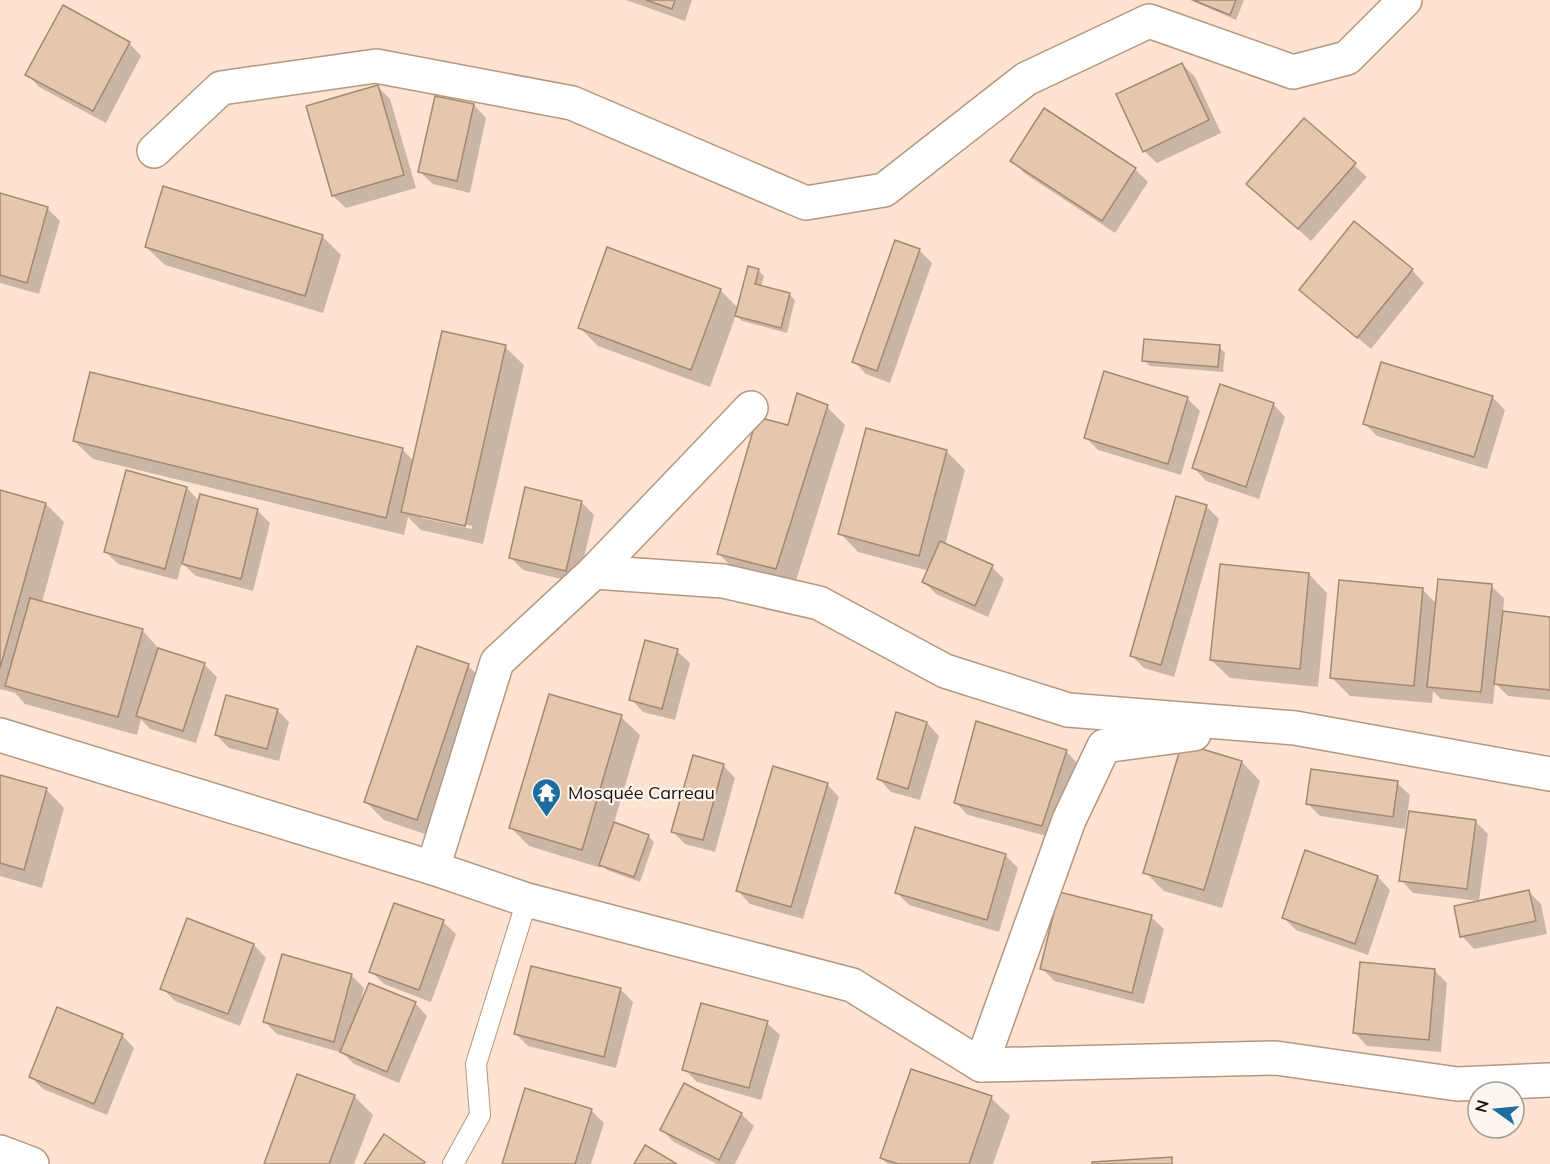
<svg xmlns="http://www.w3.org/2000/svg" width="1550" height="1164" viewBox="0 0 1550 1164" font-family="Mulish,sans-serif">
<rect width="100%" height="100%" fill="#fee4d0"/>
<g fill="#0003" fill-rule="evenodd">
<path d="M626,0H692L685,21Z"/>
<path d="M1190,0H1244L1236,20Z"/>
<path d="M129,43L141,56L106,123L39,87L27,74Z"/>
<path d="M1182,64L1195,77L1221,133L1157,163L1144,151Z"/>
<path d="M378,87L390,99L416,188L346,208L333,196L308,107Z"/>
<path d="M474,105L486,118L470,193L433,184L420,172Z"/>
<path d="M1045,110L1135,169L1148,182L1115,233L1024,173L1012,160Z"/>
<path d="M1354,165L1367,177L1311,241L1261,196Z"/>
<path d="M0,195L47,208L60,221L39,294L0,283Z"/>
<path d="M322,236L341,255L323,313L165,265L146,247Z"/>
<path d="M919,250L932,263L890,383L866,374L854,361Z"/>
<path d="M758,270L764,276L761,287L789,294L795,300L787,333L742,321L736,315L710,387L598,346L579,327L720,290L738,308Z"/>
<path d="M1412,270L1424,283L1371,349L1301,290Z"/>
<path d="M505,347L524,365L483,544L421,530L408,517L404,535L93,459L74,441L402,449L414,461ZM422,515L472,526V529L422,518Z"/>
<path d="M1219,347L1225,353L1223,372L1150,366L1144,360Z"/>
<path d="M1492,397L1505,410L1487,469L1377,436L1364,423Z"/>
<path d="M1187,398L1200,411L1181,475L1098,450L1086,438Z"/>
<path d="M1273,404L1285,417L1259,499L1206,481L1194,468Z"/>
<path d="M827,407L845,425L794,587L737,572L718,553L789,427Z"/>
<path d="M867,430L947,452L965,470L945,545L992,567L1004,579L988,617L936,594L924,582L929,571L858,552L840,533Z"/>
<path d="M187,488L199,501L258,511L270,523L253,591L196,576L182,563L177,580L118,564L105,551Z"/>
<path d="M0,491L46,504L64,522L42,602L142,630L160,650L204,664L217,677L196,743L150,729L141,719L137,735L25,704L15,693L0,689Z"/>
<path d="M581,502L594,515L578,583L523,570L510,557Z"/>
<path d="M1206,506L1219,519L1174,677L1144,668L1132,656Z"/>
<path d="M1309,574L1327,593L1318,687L1230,678L1211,660Z"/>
<path d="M1491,586L1504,598L1503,613L1550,618V700L1508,696L1495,683L1493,704L1441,699L1433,691L1432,703L1350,696L1331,677L1422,589L1437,604Z"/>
<path d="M677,651L690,663L675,720L643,712L631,699Z"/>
<path d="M468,666L487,684L436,838L384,820L366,802Z"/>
<path d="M277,710L289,722L279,761L229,748L216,735Z"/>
<path d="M621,717L640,735L614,823L648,836L654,842L640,882L607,870L601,865V868L529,846L511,828Z"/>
<path d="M927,723L939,736L920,800L891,792L879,779Z"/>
<path d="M1183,744L1242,762L1260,781L1222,908L1164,891L1145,872Z"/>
<path d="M1066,751L1078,764L1054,838L968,815L956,803Z"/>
<path d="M723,765L735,778L715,852L685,844L672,831Z"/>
<path d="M0,777L46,789L64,808L42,888L0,876Z"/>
<path d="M1397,783L1410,795L1405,829L1320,816L1307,803Z"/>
<path d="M827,784L839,797L803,919L750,904L738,891Z"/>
<path d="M1475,821L1488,834L1479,901L1413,893L1401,880Z"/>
<path d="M916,829L1006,856L1018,868L999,932L909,905L897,893Z"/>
<path d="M1378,877L1390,890L1368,955L1296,930L1283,917Z"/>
<path d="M1529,892L1541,904L1547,934L1474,949L1462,936Z"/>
<path d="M1151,917L1164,929L1144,1004L1054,981L1042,968Z"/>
<path d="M443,922L456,934L431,1002L384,984L371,971Z"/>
<path d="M254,945L266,958L240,1026L175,1001L162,988Z"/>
<path d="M283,956L352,976L364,988L360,1004L415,1003L427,1016L399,1083L354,1064L343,1053L277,1034L264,1021Z"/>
<path d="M1435,971L1447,983L1441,1052L1367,1046L1355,1033Z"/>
<path d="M620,989L633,1002L616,1068L528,1046L515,1033Z"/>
<path d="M767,1023L780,1035L761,1100L697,1082L684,1069Z"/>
<path d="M122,1035L134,1048L107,1115L43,1089L30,1076Z"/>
<path d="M912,1071L991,1098L1010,1116L993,1164H888L881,1158Z"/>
<path d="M354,1096L373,1115L354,1164H266Z"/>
<path d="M591,1110L604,1123L591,1164H503Z"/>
<path d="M741,1114L754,1126L735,1164H717L674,1142L662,1130Z"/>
</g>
<g fill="#e5c7ad" stroke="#a48870" stroke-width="1.5">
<path d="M646,0H675L672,9Z"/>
<path d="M1193,0H1236L1230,15Z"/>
<path d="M63,5L130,42L93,111L25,75Z"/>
<path d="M1182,63L1209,120L1143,152L1116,94Z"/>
<path d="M378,85L404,175L332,196L306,106Z"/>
<path d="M435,96L474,104L457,181L418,172Z"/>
<path d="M1044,108L1136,168L1102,221L1010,161Z"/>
<path d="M1304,118L1356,163L1298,229L1246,184Z"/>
<path d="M163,186L323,235L305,296L145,247Z"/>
<path d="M0,193L48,207L27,283L0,275Z"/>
<path d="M1354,221L1413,269L1357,338L1299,290Z"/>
<path d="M895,240L920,249L877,371L852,362Z"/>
<path d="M607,247L721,289L691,370L578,328Z"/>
<path d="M748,266L759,269L755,284L790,293L781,328L735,316Z"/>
<path d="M442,331L506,345L465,526L401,512Z"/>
<path d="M1144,339L1220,345L1218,367L1142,361Z"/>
<path d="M1381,362L1493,396L1474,457L1363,424Z"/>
<path d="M1104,371L1188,397L1168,464L1084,438Z"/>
<path d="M90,372L403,448L386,518L73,441Z"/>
<path d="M1220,384L1274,403L1246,487L1192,468Z"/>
<path d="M797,393L828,405L776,569L717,554L757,417L788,425Z"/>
<path d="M866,428L947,450L919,556L838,534Z"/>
<path d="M126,470L187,487L165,569L104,552Z"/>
<path d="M525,487L582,501L566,571L509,558Z"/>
<path d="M0,490L46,503L0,668Z"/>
<path d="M200,494L258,509L241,579L182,564Z"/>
<path d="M1176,496L1207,505L1161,665L1130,656Z"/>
<path d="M940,541L993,565L975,606L922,582Z"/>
<path d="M1220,564L1309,573L1300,669L1210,660Z"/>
<path d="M1438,579L1492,584L1481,692L1427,687Z"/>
<path d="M1339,580L1423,588L1414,686L1330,678Z"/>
<path d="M30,598L143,629L118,717L5,686Z"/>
<path d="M1503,611L1550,617V690L1494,684Z"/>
<path d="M645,640L678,649L662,709L629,700Z"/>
<path d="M417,646L469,664L417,820L364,802Z"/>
<path d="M158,648L205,663L183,731L136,716Z"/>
<path d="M549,694L622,715L582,850L509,828Z"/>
<path d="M226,695L278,709L267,749L215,735Z"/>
<path d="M896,712L927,722L908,789L877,779Z"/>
<path d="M976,721L1067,750L1042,826L954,803Z"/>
<path d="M1182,743L1242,761L1204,890L1143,873Z"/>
<path d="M693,755L724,764L703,840L671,832Z"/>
<path d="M773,766L828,783L791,907L736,891Z"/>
<path d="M1311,769L1398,781L1393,817L1306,804Z"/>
<path d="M0,775L47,788L24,870L0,863Z"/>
<path d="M1409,811L1476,820L1467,889L1399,881Z"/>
<path d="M614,822L649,835L634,877L599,865Z"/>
<path d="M915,827L1006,854L987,920L895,893Z"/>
<path d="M1305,850L1378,876L1355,944L1282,918Z"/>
<path d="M1529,890L1536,921L1460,937L1454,906Z"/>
<path d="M1059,892L1152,915L1132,993L1040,969Z"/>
<path d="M394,903L444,920L419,990L369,972Z"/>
<path d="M187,918L254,944L228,1014L160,989Z"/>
<path d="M282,954L352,974L334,1042L263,1022Z"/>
<path d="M1360,962L1435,969L1429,1040L1353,1033Z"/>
<path d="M531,966L621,988L604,1057L514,1034Z"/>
<path d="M369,983L416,1002L387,1072L340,1052Z"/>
<path d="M701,1003L768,1021L749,1088L682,1070Z"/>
<path d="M57,1007L123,1034L94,1104L29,1077Z"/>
<path d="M911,1069L992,1096L969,1164H898L880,1158Z"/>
<path d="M297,1074L355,1095L329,1164H264Z"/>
<path d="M684,1083L742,1113L719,1160L660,1130Z"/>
<path d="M525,1088L592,1109L575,1164H502Z"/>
<path d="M384,1134L425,1162L423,1164H364Z"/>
<path d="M645,1145L677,1164H634Z"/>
<path d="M1172,1157V1164H1092V1162Z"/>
</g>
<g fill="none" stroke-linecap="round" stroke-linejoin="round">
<defs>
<path id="service" d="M453,1164L480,1115L476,1064L527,900"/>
<g id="minor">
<path d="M154,151L221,88L376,66L572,103L806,203L884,190L1026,79L1149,21L1293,72L1347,58L1405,0"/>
<path d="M594,572L723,581L819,603L945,671L1068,710L1295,728L1550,774"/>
<path d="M0,735L433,868L527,900L852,985L981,1065L1276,1058L1457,1084L1550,1080"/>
<path d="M433,868L497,662L594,572L751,408"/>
<path d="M981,1065L1069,820L1104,746L1194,734"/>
<path d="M0,1152L32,1164"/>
</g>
</defs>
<use href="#service" stroke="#b5977f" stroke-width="22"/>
<use href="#minor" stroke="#b5977f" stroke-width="36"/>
<use href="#service" stroke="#fff" stroke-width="20"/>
<use href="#minor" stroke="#fff" stroke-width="33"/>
</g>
<defs>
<symbol id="temple-pin" viewBox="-11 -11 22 30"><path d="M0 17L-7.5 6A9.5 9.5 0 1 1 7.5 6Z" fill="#1e6d9f" stroke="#fcf5f0"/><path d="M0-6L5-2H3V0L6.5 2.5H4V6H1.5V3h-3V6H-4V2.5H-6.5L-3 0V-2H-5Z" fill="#fff"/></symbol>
</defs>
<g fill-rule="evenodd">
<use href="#temple-pin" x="530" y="776" width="33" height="45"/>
</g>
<g text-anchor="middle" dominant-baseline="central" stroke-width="4.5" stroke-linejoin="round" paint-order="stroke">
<g font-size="18" fill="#1d1309" stroke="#fcf5f0" text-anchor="start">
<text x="568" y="792">Mosquée Carreau</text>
</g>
</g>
<g transform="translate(1496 1110) rotate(285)"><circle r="28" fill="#fcf5f0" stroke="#a39b94" stroke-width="1.5"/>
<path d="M0-4.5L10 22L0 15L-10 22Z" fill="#1e6d9f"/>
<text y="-9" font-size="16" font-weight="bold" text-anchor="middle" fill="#1d1309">N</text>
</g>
</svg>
